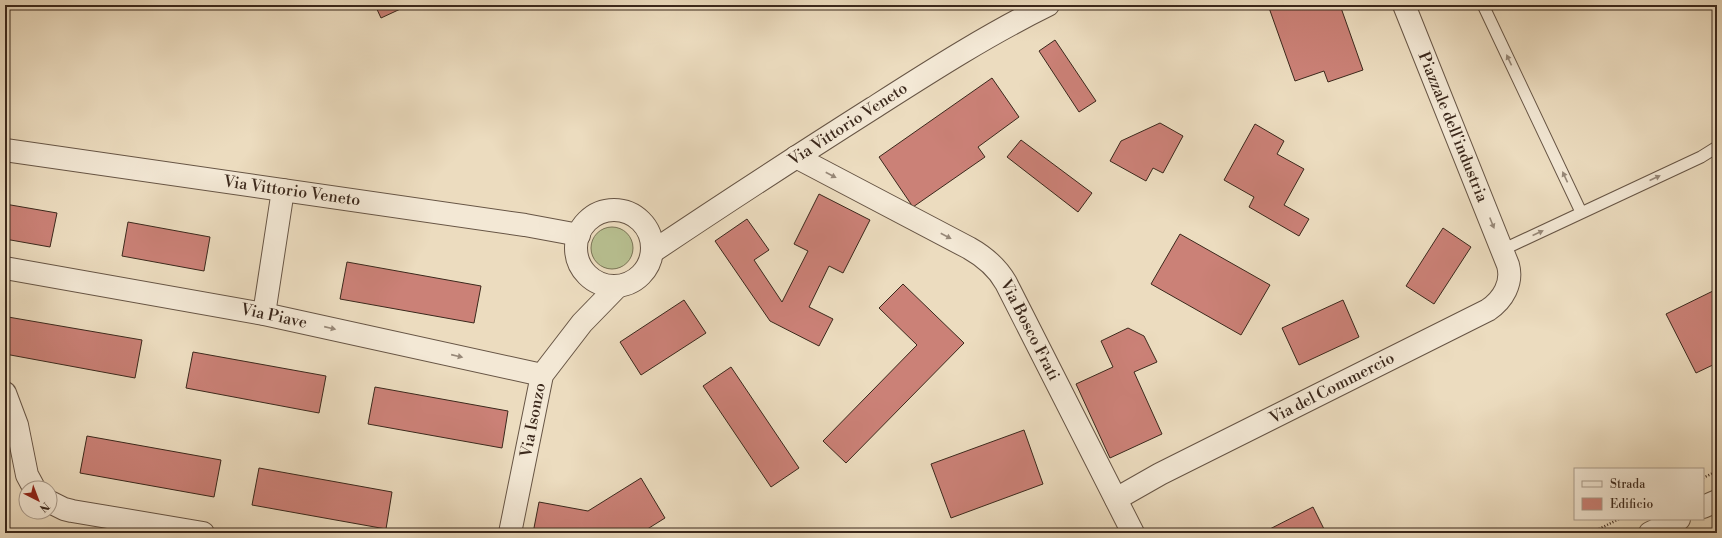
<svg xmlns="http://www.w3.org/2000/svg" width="1722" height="538" viewBox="0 0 1722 538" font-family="'Libre Bodoni',serif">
<rect width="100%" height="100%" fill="#ecdcbf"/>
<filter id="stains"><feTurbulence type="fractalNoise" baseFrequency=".005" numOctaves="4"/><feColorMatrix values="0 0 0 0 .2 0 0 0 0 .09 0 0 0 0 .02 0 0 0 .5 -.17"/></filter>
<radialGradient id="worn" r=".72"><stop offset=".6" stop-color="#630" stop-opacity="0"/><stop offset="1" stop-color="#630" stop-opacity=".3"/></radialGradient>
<circle fill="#b8c091" stroke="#7a7456" cx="612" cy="248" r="21"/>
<g fill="#cb8177" stroke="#3b281c">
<path d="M375,5H409L381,18Z"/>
<path d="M1268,5H1340L1363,70L1328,82L1324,71L1295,81Z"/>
<path d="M1055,40L1096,101L1079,112L1039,51Z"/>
<path d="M992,78L1019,117L978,147L985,157L913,207L879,157Z"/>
<path d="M1160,123L1183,136L1163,173L1153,168L1146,181L1110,161L1121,141Z"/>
<path d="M1255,124L1284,141L1277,154L1304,169L1284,205L1309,219L1299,236L1249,207L1254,197L1224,180Z"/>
<path d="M1021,140L1092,193L1078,212L1007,157Z"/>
<path d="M819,194L870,220L843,273L829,266L809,307L833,319L819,346L770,321L715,241L747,219L769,250L754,260L782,302L808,251L794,244Z"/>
<path d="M5,204L57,213L50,247L5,239Z"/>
<path d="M128,222L210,237L204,271L122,256Z"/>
<path d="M1443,228L1471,247L1434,304L1406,286Z"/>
<path d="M1180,234L1270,285L1241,335L1151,284Z"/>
<path d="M347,262L481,286L474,323L340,299Z"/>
<path d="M903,284L964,343L846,463L823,441L917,345L879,308Z"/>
<path d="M1717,289V363L1696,373L1666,314Z"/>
<path d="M684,300L706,333L641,375L620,342Z"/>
<path d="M1343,300L1359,337L1299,365L1282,328Z"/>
<path d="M8,317L142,340L135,378L5,354V334Z"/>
<path d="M1128,328L1144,336L1157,362L1134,372L1162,434L1110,458L1076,384L1113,367L1101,341Z"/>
<path d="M193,352L326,376L319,413L186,388Z"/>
<path d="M731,367L799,468L771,487L703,386Z"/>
<path d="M375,387L508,411L502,448L368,424Z"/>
<path d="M1024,430L1043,484L951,518L931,464Z"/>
<path d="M87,436L221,460L214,497L80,473Z"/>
<path d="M259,468L392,492L386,529L252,505Z"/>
<path d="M641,478L665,518L641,533H533L539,502L588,511Z"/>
<path d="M1313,507L1326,533H1262Z"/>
</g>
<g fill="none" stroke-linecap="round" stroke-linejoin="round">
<defs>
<g id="service">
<path d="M1483,5L1581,212"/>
<path d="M1502,250L1701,157L1717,147"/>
</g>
<g id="minor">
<path d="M5,150L525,225L579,235"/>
<path d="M796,157L969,248C985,257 997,267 1006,283L1133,533"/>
<circle cx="614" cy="248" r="38"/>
<path d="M652,252C725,203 799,155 873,108C931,71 987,35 1048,5"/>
<path d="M5,268L264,314L542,375"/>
<path d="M264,314L283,190"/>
<path d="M5,393L17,425L27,475L34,488"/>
<path d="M1116,499L1160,474L1488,310C1503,300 1513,283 1508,265L1404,5"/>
<path d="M50,502L64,509L72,511L203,533"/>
<path d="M510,533L542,375L582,323L618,286"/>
</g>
<g id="tertiary">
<path d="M1703,507L1717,501"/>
<path d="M1650,533L1679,519"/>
</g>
</defs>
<use href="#service" stroke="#675545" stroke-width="13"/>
<use href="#minor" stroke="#675545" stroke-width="24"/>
<use href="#tertiary" stroke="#675545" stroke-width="24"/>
<g stroke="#3b281c" stroke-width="2.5" stroke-dasharray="1 2" stroke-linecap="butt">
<path d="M1703,478L1717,471"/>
<path d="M1591,533L1619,519"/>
</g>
<use href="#service" stroke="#f3e8d5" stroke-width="11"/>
<use href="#minor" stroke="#f3e8d5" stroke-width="22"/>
<use href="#tertiary" stroke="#f3e8d5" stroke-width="22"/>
</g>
<defs><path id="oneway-solid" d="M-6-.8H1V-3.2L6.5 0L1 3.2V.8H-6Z"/></defs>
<g fill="#978878">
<use href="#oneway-solid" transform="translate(1509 60) rotate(-115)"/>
<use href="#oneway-solid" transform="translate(831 175) rotate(28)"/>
<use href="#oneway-solid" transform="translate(1565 177) rotate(-115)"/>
<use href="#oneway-solid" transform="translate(1655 178) rotate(-25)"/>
<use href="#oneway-solid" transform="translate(1492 223) rotate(68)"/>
<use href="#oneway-solid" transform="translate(1538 233) rotate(-25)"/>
<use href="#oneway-solid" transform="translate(946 236) rotate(28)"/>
<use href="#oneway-solid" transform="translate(330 328) rotate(13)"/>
<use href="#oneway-solid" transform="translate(457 356) rotate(13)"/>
</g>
<g text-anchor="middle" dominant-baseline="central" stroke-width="4" stroke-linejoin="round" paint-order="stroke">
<g font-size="16" fill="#3b281c" stroke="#f3e8d5">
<text transform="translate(848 124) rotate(-33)">Via Vittorio Veneto</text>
<text transform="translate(1453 127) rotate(68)">Piazzale dell'industria</text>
<text transform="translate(292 191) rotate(8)">Via Vittorio Veneto</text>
<text transform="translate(274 316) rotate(12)">Via Piave</text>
<text transform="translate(1030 330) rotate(63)">Via Bosco Frati</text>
<text transform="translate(1332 388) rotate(-27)">Via del Commercio</text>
<text transform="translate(533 420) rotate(-79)">Via Isonzo</text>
</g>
</g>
<rect width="1722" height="538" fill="none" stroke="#ecdcbf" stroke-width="20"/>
<rect x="6" y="6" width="1710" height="526" fill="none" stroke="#3b281c" stroke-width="2"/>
<rect x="10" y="10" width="1702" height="518" fill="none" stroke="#3b281c"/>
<rect x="1574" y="468" width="130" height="52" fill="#f3e8d5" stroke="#a99b8b"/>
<rect x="1582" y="481" width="20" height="6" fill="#f3e8d5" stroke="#a99b8b"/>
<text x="1610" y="488" font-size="12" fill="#3b281c">Strada</text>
<rect x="1582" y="498" width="20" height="12" fill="#cb8177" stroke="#a99b8b"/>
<text x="1610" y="508" font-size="12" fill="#3b281c">Edificio</text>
<g transform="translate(38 500) rotate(138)"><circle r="19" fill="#f3e8d5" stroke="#a99b8b"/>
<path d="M0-3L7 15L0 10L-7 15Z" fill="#8f2418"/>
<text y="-6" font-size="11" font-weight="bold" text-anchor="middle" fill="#3b281c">N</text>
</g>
<rect width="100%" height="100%" filter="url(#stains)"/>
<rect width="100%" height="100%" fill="url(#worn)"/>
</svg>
